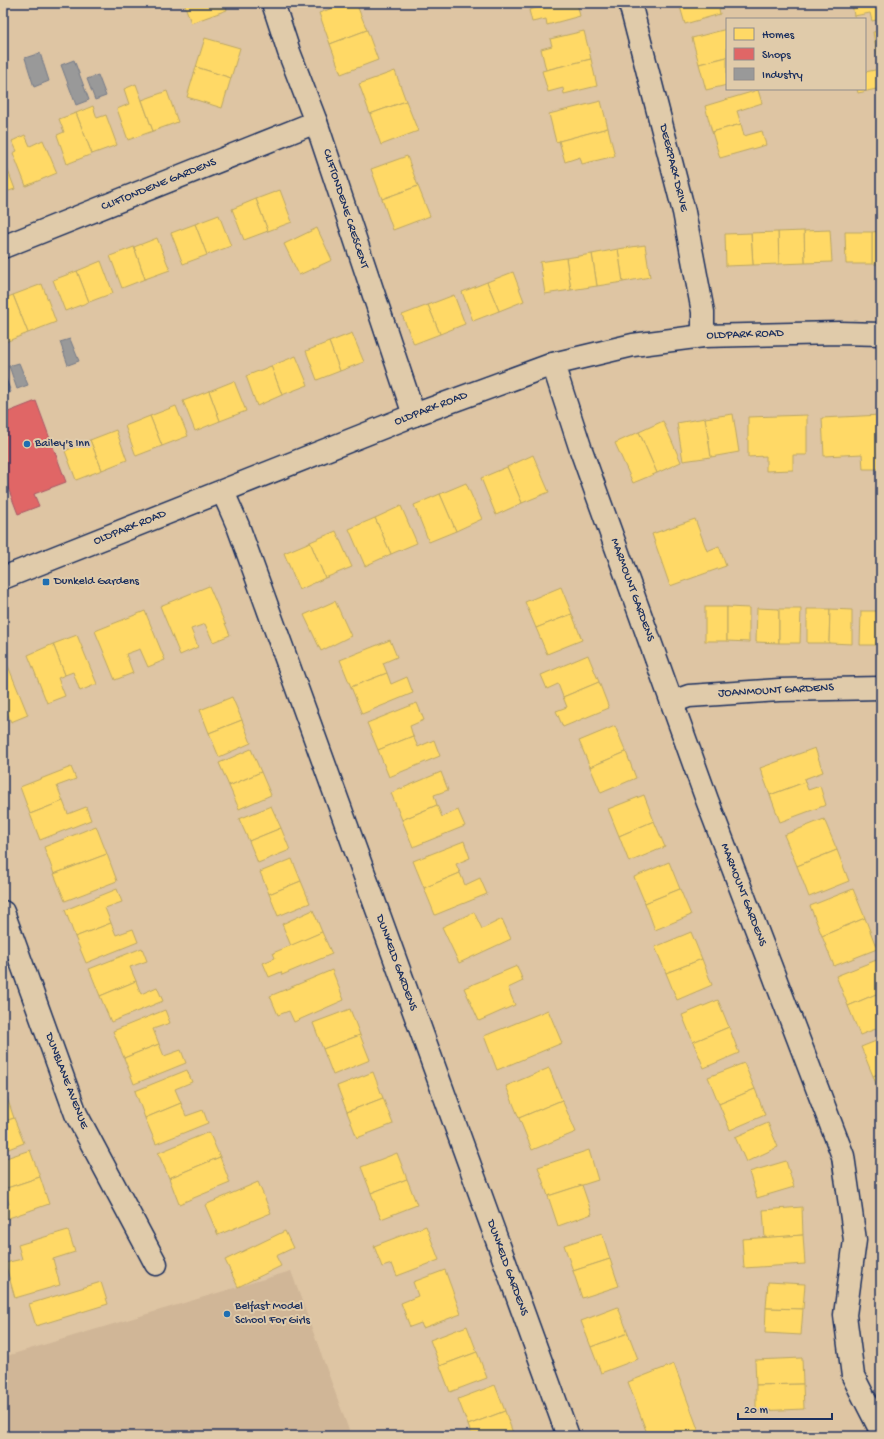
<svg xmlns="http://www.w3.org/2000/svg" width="884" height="1439" viewBox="0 0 884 1439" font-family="'Gochi Hand',sans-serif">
<rect width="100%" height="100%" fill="#dec5a3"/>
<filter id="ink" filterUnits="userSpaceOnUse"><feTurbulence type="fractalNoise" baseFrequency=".025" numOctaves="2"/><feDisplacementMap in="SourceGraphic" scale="8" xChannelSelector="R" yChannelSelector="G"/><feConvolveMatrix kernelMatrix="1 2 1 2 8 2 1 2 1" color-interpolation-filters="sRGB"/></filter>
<g filter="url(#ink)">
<path fill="#d0b697" d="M291,1271L351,1436H3V1357Z"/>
<g fill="#ffd966" stroke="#bba664">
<path d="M184,3H225L227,10L191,23Z"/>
<path d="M346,3H356L367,30L330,44L319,13Z"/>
<path d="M542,3H577L580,16L547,25L546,19L532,22L529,10L543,6Z"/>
<path d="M679,3H736V4L719,9L720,14L685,24Z"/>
<path d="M852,3H881V19L872,21L870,13L854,16Z"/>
<path d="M727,29V57L699,64L692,38Z"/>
<path d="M367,30L378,60L341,74L330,44Z"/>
<path d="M584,31L591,59L546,70L541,49L552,46L550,39Z"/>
<path d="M881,31V60H878L873,32Z"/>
<path d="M205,38L240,48L231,78L196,67Z"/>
<path d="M727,57V85L706,90L699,64Z"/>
<path d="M591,59L597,86L564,94L563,88L548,92L542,71Z"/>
<path d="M878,60H881V88L858,93L857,89H865V72L880,69Z"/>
<path d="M196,67L231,78L222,108L187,97Z"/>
<path d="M395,71L406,101L370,114L359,84Z"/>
<path d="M136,84L153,131L128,140L117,109L129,104L124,89Z"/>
<path d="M758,90L762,103L737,111L741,124L712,132L705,106Z"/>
<path d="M167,91L178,122L153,131L142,100Z"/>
<path d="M406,101L418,131L381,145L370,114Z"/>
<path d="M601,101L608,128L556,142L549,114Z"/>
<path d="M93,106L97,118L106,115L117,145L92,154L76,113Z"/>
<path d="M76,113L92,154L67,164L57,135L64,132L59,119Z"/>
<path d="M741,124L744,136L762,131L766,145L720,158L712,132Z"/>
<path d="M608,128L615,156L582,164L580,157L565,162L559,141Z"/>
<path d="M25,135L30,146L43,140L57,173L26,186L13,153L17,151L12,141Z"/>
<path d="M407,156L418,186L382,199L371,169Z"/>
<path d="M3,158L15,189L3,193Z"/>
<path d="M418,186L430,216L393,230L382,199Z"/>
<path d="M280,190L292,222L268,231L256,199Z"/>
<path d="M256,199L268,231L244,240L232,209Z"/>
<path d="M219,215L231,246L207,255L195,224Z"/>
<path d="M195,224L207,255L183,264L171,233Z"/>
<path d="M317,228L332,260L299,275L284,244Z"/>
<path d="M830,230L832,262L805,263L804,231Z"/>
<path d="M804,231L805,263L779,264L778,232Z"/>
<path d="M881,231V264H872V232Z"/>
<path d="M778,232L779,264L753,265L751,233Z"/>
<path d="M845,232H872V264H846Z"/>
<path d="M751,233L753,265L726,266L725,234Z"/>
<path d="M157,238L170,270L145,279L134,247Z"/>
<path d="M645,245L650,277L623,282L618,249Z"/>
<path d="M134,247L145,279L122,288L110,256Z"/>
<path d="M618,249L623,282L597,286L592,254Z"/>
<path d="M592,254L597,286L571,290L566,258Z"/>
<path d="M566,258L571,290L545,294L540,262Z"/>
<path d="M101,261L113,293L89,302L77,271Z"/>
<path d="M77,271L89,302L65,311L53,280Z"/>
<path d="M513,272L524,301L499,311L487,282Z"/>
<path d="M487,282L499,311L473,321L462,292Z"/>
<path d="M42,284L56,322L28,333L13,295Z"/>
<path d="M13,295L28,333L3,343V299Z"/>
<path d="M454,295L465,324L440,334L428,305Z"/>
<path d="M428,305L440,334L414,344L402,315Z"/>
<path d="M352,333L364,362L340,371L329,342Z"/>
<path d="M329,342L340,371L317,380L306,351Z"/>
<path d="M296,356L308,385L282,395L271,366Z"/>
<path d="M271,366L282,395L257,406L246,376Z"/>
<path d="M234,381L246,411L220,421L209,391Z"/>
<path d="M209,391L220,421L195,431L183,401Z"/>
<path d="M176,406L188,436L162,446L150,416Z"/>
<path d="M733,414L739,452L711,457L705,418Z"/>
<path d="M807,415V455H793V470L766,471V456L748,457V417Z"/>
<path d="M881,415V469H863L862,454L824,456L822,418Z"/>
<path d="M150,416L162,446L136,456L125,426Z"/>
<path d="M705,418L711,457L683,461L677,423Z"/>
<path d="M663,421L681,462L657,473L639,432Z"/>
<path d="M116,430L127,460L102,470L90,440Z"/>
<path d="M639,432L657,473L633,483L615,443Z"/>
<path d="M90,440L102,470L76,480L65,451Z"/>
<path d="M533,455L549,492L522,503L507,467Z"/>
<path d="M507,467L522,503L496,515L481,478Z"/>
<path d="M466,483L482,519L456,531L440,494Z"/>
<path d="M440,494L456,531L429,542L414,505Z"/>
<path d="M401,506L417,543L391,554L375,518Z"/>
<path d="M375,518L391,554L365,566L349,529Z"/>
<path d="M695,519L707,551L719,546L726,566L670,586L652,534Z"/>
<path d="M336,531L352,567L325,578L310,542Z"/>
<path d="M310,542L325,578L299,590L284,553Z"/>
<path d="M209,586L230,635L213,642L205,624L191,629L198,647L180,655L160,606Z"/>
<path d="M561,587L572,614L536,628L525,602Z"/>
<path d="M335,601L351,636L321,651L304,615Z"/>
<rect x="705" y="607" width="22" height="34"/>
<path d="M727,607L749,608V642L727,641Z"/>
<path d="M757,608L779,609V643L756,642Z"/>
<path d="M779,609H801L800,643H779Z"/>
<path d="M807,609H830L829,643H807Z"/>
<path d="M830,609L852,610V644L829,643Z"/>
<path d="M145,611L165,660L148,667L140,649L126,654L133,673L115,680L95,631Z"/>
<path d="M861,611H881V645H860Z"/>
<path d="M572,614L582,640L547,654L536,628Z"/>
<path d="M77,635L97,684L80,691L73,672L65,675L53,644Z"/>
<path d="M390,640L397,657L383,663L387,673L351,687L340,660Z"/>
<path d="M53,644L65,675L58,678L65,696L47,703L28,655Z"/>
<path d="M588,655L599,682L563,697L558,684L547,689L541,675Z"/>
<path d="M8,666L28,715L11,722L3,703V668Z"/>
<path d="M387,673L391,684L407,677L413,693L362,714L351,687Z"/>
<path d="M599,682L609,708L563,727L556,711L567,707L563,697Z"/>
<path d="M232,697L242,720L209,733L200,710Z"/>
<path d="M417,703L424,720L410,726L413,736L378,750L367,723Z"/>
<path d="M242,720L251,743L219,757L209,733Z"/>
<path d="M615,726L626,752L590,767L579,741Z"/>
<path d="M413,736L418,747L434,740L440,756L389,777L378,750Z"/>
<path d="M815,748L823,772L804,779L805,782L770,795L760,768Z"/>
<path d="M251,749L261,772L229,786L219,763Z"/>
<path d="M626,752L636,778L601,793L590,767Z"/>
<path d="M71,767L76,779L57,786L63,801L30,814L20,787Z"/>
<path d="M261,772L271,795L239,809L229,786Z"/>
<path d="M441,772L448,790L434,795L437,805L402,820L391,793Z"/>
<path d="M805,782L808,790L820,786L826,805L780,822L770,795Z"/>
<path d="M644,795L654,821L619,836L608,809Z"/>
<path d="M63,801L68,814L86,807L91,820L40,840L30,814Z"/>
<path d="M437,805L442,817L458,810L465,826L413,847L402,820Z"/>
<path d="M271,806L281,828L249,841L239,819Z"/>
<path d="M824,819L837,850L797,866L784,835Z"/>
<path d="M654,821L665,847L629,862L619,836Z"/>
<path d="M96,826L107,854L54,874L44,847Z"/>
<path d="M281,828L290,850L258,863L249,841Z"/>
<path d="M464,841L470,858L456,864L460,873L424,888L413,861Z"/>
<path d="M837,850L849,881L809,897L797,866Z"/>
<path d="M107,854L117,881L65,901L54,874Z"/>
<path d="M292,859L301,881L269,894L260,872Z"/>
<path d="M669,862L680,889L645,903L634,877Z"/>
<path d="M460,873L465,885L480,878L487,894L435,915L424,888Z"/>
<path d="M301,881L310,903L278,916L269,894Z"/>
<path d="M117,889L122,902L105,908L111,923L75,937L65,910Z"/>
<path d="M680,889L691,915L655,930L645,903Z"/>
<path d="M853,889L865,918L822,936L810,906Z"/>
<path d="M313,910L322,932L291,946L282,924Z"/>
<path d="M474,912L482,929L502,919L511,939L459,963L442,927Z"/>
<path d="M865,918L877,949L834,966L822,936Z"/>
<path d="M111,923L116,935L133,929L138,942L86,963L75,937Z"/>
<path d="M322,932L332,954L282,975L281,972L269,977L263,963L275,958L273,953Z"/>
<path d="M691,932L702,959L666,973L655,947Z"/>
<path d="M142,948L147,961L130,967L136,981L100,996L89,969Z"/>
<path d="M702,959L712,985L677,1000L666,973Z"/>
<path d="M879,959L881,964V992L848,1006L836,976Z"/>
<path d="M517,966L523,981L508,988L515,1005L479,1021L464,988Z"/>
<path d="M332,970L344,1000L294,1022L289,1011L278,1015L270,996Z"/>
<path d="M136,981L141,994L157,987L163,1001L111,1022L100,996Z"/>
<path d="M881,992V1027L860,1035L848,1006Z"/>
<path d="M718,1000L729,1027L693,1042L682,1015Z"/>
<path d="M350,1009L360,1035L323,1049L313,1023Z"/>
<path d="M165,1010L170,1023L153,1029L159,1044L124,1058L113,1031Z"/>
<path d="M548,1010L562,1043L497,1070L484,1036Z"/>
<path d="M729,1027L739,1053L704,1068L693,1042Z"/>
<path d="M360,1035L370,1060L333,1075L323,1049Z"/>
<path d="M881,1039V1073L873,1076L861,1047Z"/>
<path d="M159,1044L164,1056L181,1050L186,1063L134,1084L124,1058Z"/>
<path d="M744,1063L755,1089L719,1104L708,1077Z"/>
<path d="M549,1068L562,1100L519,1118L506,1086Z"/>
<path d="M187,1070L192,1082L175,1089L181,1103L145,1118L135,1091Z"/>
<path d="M373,1072L383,1098L347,1112L337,1086Z"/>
<path d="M881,1073V1096L873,1076Z"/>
<path d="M755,1089L765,1115L730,1130L719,1104Z"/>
<path d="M5,1092L14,1118L3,1122V1093Z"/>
<path d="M383,1098L393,1124L357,1138L347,1112Z"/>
<path d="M562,1100L576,1132L532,1150L519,1118Z"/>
<path d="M181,1103L186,1116L203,1110L208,1123L156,1144L145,1118Z"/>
<path d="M14,1118L24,1143L3,1151V1122Z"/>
<path d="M768,1123L778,1147L746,1162L735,1137Z"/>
<path d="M209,1132L220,1157L169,1178L158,1153Z"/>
<path d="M30,1150L40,1177L4,1189L3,1159Z"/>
<path d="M589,1150L598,1180L548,1196L538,1167Z"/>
<path d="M397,1153L407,1179L371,1193L361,1167Z"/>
<path d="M220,1157L230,1183L179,1204L169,1178Z"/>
<path d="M786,1161L794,1187L757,1198L749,1172Z"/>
<path d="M40,1177L49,1204L3,1220V1206L9,1204L4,1189Z"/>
<path d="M407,1179L417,1205L381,1219L371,1193Z"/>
<path d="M258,1182L271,1213L218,1235L205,1205Z"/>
<path d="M582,1185L592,1214L558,1226L548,1196Z"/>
<path d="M802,1207L803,1235L765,1238L763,1210Z"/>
<path d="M426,1226L439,1260L397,1276L392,1264L382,1267L374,1246Z"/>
<path d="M68,1230L75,1252L53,1259L60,1285L15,1298L5,1263L22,1259L18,1245Z"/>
<path d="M285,1231L293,1248L276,1256L281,1266L238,1287L225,1260Z"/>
<path d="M602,1233L610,1259L573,1271L564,1245Z"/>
<path d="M803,1235L805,1264L744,1268L742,1239Z"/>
<path d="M610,1259L619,1286L582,1298L573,1271Z"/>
<path d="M445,1270L461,1314L423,1328L421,1323L410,1327L401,1303L418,1296L413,1282Z"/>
<path d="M101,1282L108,1304L36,1326L29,1304Z"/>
<path d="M768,1282L805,1284L803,1309L766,1308Z"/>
<path d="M618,1307L628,1333L591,1347L581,1321Z"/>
<path d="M766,1308L803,1309L801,1335L765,1333Z"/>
<path d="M467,1326L477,1352L440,1366L430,1340Z"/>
<path d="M628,1333L638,1359L601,1373L591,1347Z"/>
<path d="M477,1352L487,1378L450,1392L440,1366Z"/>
<path d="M802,1358L803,1384L756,1385L755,1360Z"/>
<path d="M674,1364L699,1432L689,1436H648L628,1382Z"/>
<path d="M803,1384L804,1409L756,1411V1385Z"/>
<path d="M495,1385L505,1411L468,1425L458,1399Z"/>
<path d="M505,1411L514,1436H472L468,1425Z"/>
</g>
<path fill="#e06666" stroke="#a55664" d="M36,401L66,482L34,494L39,506L18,514L3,475V414Z"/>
<g fill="#999" stroke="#737987">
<path d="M40,53L49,81L34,87L25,58Z"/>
<path d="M74,60L89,100L76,105L61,65Z"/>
<path d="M98,75L106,96L95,100L87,79Z"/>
<path d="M70,339L79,361L68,365L60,342Z"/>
<path d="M19,363L28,385L17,389L9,366Z"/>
<path d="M3,371L11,392L3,396Z"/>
</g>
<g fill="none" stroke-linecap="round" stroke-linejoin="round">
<defs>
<g id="street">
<path d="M273,3L289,52L316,122L414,415"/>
<path d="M630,3L684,212L703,312V336"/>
<path d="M3,247L316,122"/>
<path d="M553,364L581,450L707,800L843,1156L855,1240L845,1315L853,1376L881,1431"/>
<path d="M223,492L238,526L568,1436"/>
<path d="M672,702L689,696L779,690L881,688"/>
<path d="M3,912L76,1114L156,1264"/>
</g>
<path id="secondary" d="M3,578L414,415L553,364L633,345L703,336L839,333L881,334"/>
</defs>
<use href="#street" stroke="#1b2f5e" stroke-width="25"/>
<use href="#secondary" stroke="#1b2f5e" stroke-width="25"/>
<use href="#street" stroke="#e0cbaa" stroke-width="22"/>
<use href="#secondary" stroke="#e0cbaa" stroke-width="22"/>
</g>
</g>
<g fill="#1f6fb2" stroke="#e0cbaa" stroke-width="1.5">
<circle cx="27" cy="444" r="4"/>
<rect x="42" y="578" width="8" height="8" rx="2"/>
<circle cx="227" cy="1314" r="4"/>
</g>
<g text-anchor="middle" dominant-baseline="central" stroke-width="4" stroke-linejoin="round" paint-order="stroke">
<g font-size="12" fill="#1b2f5e" stroke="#e0cbaa">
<text transform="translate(673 168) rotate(76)">DEERPARK DRIVE</text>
<text transform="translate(159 185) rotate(-22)">CLIFTONDENE GARDENS</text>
<text transform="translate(345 209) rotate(72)">CLIFTONDENE CRESCENT</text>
<text transform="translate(745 335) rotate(-2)">OLDPARK ROAD</text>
<text transform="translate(431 409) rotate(-21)">OLDPARK ROAD</text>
<text transform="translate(130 528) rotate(-22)">OLDPARK ROAD</text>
<text transform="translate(632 590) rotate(70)">MARMOUNT GARDENS</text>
<text transform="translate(776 691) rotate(-3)">JOANMOUNT GARDENS</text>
<text transform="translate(743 895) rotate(69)">MARMOUNT GARDENS</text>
<text transform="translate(396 963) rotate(70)">DUNKELD GARDENS</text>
<text transform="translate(66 1081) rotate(69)">DUNBLANE AVENUE</text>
<text transform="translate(507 1268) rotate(70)">DUNKELD GARDENS</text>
</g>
<g font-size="12" fill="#1b2f5e" stroke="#e0cbaa" text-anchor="start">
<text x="35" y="444">Bailey's Inn</text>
<text x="54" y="582">Dunkeld Gardens</text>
<text x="235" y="1307">Belfast Model<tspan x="235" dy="14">School For Girls</tspan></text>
</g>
</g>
<rect width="884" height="1439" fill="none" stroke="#e0cbaa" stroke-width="16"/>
<rect x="8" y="8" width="868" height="1423" fill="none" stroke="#1b2f5e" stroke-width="1.5" filter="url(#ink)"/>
<rect x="726" y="18" width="140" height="72" fill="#e0cbaa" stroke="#918d8c"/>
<rect x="734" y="28" width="20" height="12" fill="#ffd966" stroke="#918d8c"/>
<text x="762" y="38" font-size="12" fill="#1b2f5e">Homes</text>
<rect x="734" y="48" width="20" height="12" fill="#e06666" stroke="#918d8c"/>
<text x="762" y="58" font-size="12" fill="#1b2f5e">Shops</text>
<rect x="734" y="68" width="20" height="12" fill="#999999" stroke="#918d8c"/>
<text x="762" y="78" font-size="12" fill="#1b2f5e">Industry</text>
<path d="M738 1413v6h94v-6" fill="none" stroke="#1b2f5e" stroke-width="2"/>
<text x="744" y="1413" font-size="12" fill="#1b2f5e" stroke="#e0cbaa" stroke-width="3" paint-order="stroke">20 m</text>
</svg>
